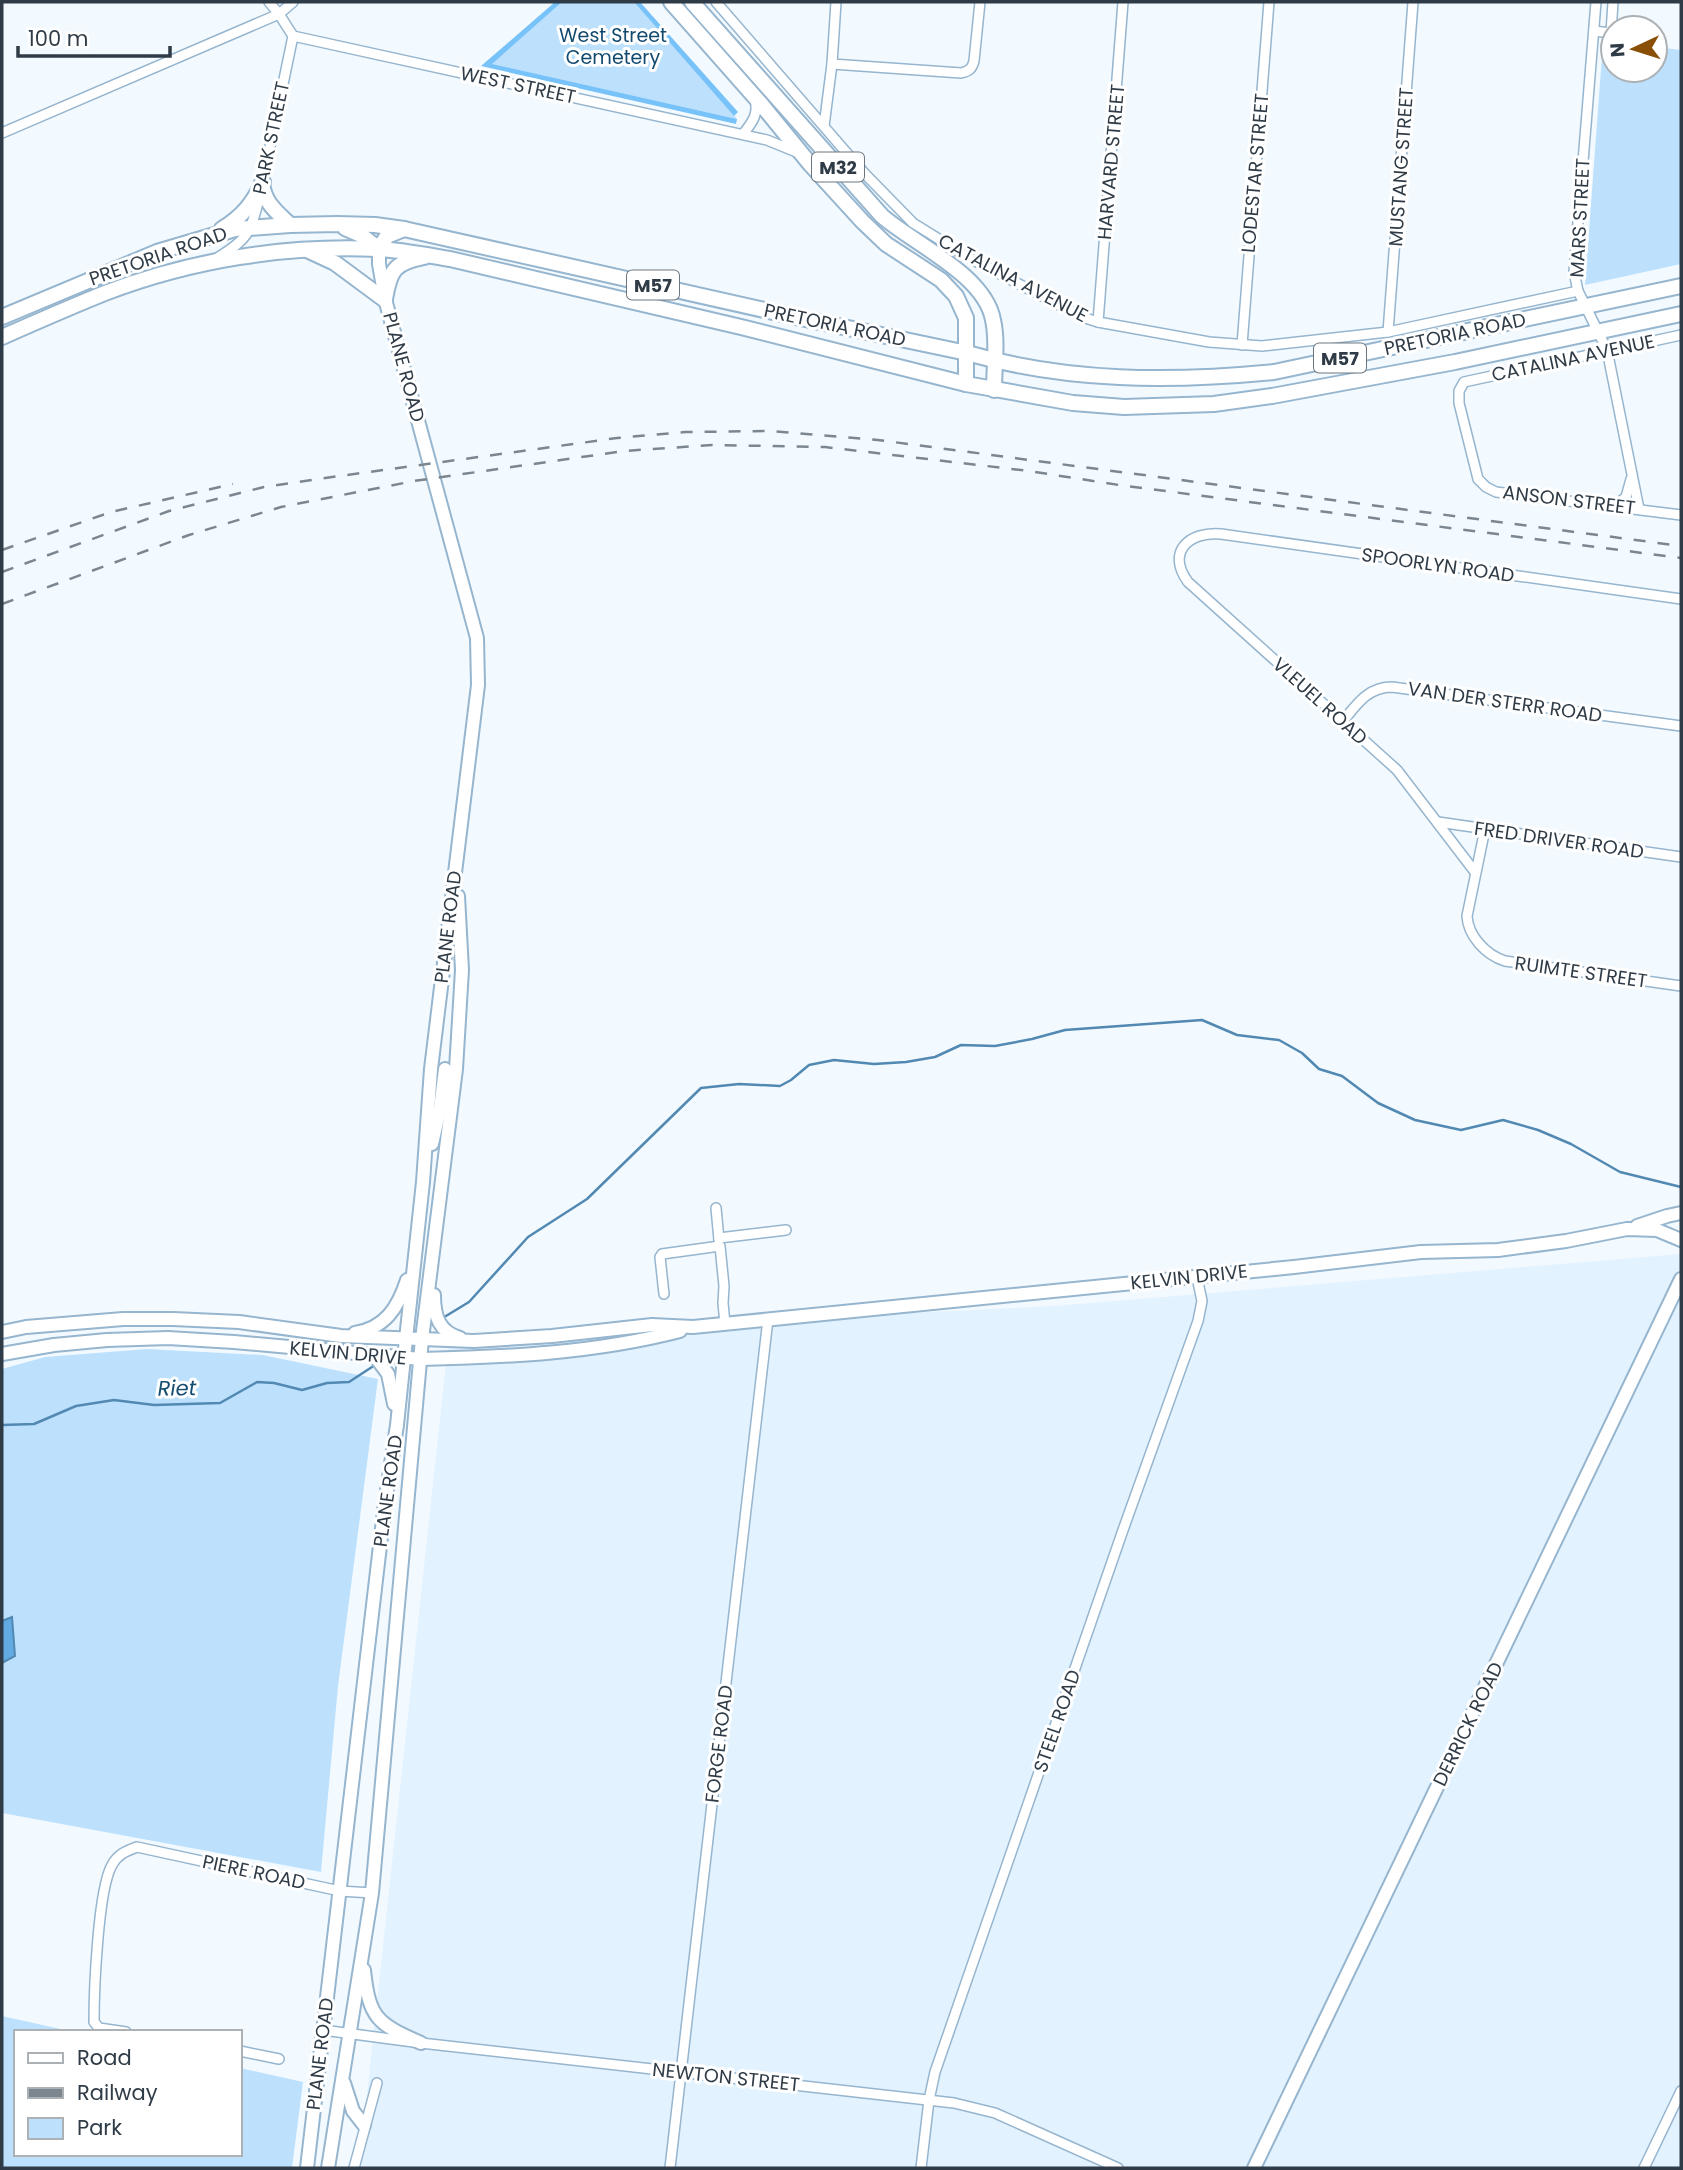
<svg xmlns="http://www.w3.org/2000/svg" width="1683" height="2170" viewBox="0 0 1683 2170" font-family="Poppins,sans-serif">
<rect width="100%" height="100%" fill="#f3faff"/>
<path fill="#e3f2ff" d="M1681,1254V2168H359L449,1335L1054,1306Z"/>
<g fill="#bde1fd">
<path d="M562,2H634L737,119L491,64Z"/>
<path d="M1603,42L1613,43V70H1655V47L1681,50V264L1585,285Z"/>
<path d="M147,1349L263,1355L378,1379L338,1686L321,1872L2,1813V1369L45,1357Z"/>
<path d="M2,2016L74,2032H16V2154H240V2068L303,2082L292,2168H2Z"/>
</g>
<g fill="#78c2fa">
<path d="M555,2H562L492,64L737,119L736,124L481,66Z"/>
<path d="M634,2H640L738,112L734,116Z"/>
</g>
<path fill="#61aae2" stroke="#5289b3" stroke-width="2" d="M12,1617L15,1656L2,1663V1621Z"/>
<g fill="none" stroke-linecap="round" stroke-linejoin="round">
<g stroke="#5289b3" stroke-width="2.5">
<path d="M441,1319L469,1302L528,1237L587,1199L701,1088L739,1084L780,1086L791,1080L809,1065L834,1060L874,1064L906,1062L935,1057L961,1045L995,1046L1032,1039L1065,1030L1202,1020L1237,1035L1279,1040L1302,1053L1319,1069L1342,1076L1378,1103L1415,1120L1461,1130L1503,1120L1538,1130L1571,1144L1620,1172L1681,1187"/>
<path d="M2,1425L34,1424L76,1406L114,1400L154,1405L220,1403L257,1382L274,1383L302,1390L327,1383L349,1382L375,1365"/>
</g>
<defs>
<g id="street">
<path d="M716,2L865,174L913,223L971,259L1082,317L1098,322L1209,342L1262,346L1388,332L1578,291"/>
<path d="M1596,2L1574,272L1578,291L1607,350L1639,509"/>
<path d="M1594,31L1611,33L1613,2"/>
<path d="M293,36L767,140L799,153"/>
<path d="M832,64L961,73C969,71 972,69 974,61L980,2"/>
<path d="M824,126L832,64L836,2"/>
<path d="M2,133L279,14L293,2"/>
<path d="M743,134C752,123 759,114 755,99"/>
<path d="M262,185L293,36L279,14L269,2"/>
<path d="M217,258C248,239 250,234 259,199"/>
<path d="M1098,322L1123,2"/>
<path d="M1388,332L1413,2"/>
<path d="M1681,335L1464,382L1459,391V403L1478,479L1486,487L1496,492L1681,515"/>
<path d="M1242,345L1269,2"/>
<path d="M1615,506L1626,497L1631,479"/>
<path d="M1343,721C1357,704 1368,687 1392,687L1681,726"/>
<path d="M1438,822L1681,857"/>
<path d="M1485,829L1467,916C1468,936 1486,955 1505,961L1681,986"/>
<path d="M1475,872L1397,770L1188,582C1166,552 1189,531 1221,534L1681,599"/>
<path d="M716,1208L719,1240"/>
<path d="M719,1238L786,1230"/>
<path d="M664,1294L660,1257L662,1254L720,1246L724,1286L723,1303L725,1324"/>
<path d="M323,2030L421,2043L954,2103L995,2113L1118,2168"/>
<path d="M126,2032L99,2028L94,2022C94,1990 98,1889 112,1865C118,1854 126,1851 137,1847L340,1891L372,1893"/>
<path d="M240,2051L279,2059"/>
<path d="M354,2168L377,2083"/>
<path d="M670,2168L768,1319"/>
<path d="M921,2168L929,2100L935,2072L1123,1530L1198,1321L1202,1301L1197,1277"/>
<path d="M1644,2168L1681,2091"/>
</g>
<g id="secondary">
<path d="M432,1144L440,1109L445,1069"/>
<path d="M1637,1226L1667,1216L1681,1213"/>
<path d="M434,1295C434,1316 439,1332 460,1338"/>
<path d="M2,1332L26,1327L123,1319H173L239,1322L341,1336L474,1341L552,1336L652,1325L693,1327L1294,1267L1421,1252L1498,1250L1566,1241L1627,1229L1657,1230L1681,1240"/>
<path d="M355,1333C385,1328 398,1308 407,1280"/>
<path d="M2,1354L54,1345L107,1340L168,1338L234,1342L421,1359C508,1357 595,1353 680,1331"/>
<path d="M374,1355L388,1374L394,1404"/>
<path d="M364,1970C369,2019 378,2024 421,2043"/>
<path d="M344,2083L353,2111L364,2125"/>
<path d="M307,2168L385,1503L397,1425L406,1339L423,1182L431,1069L478,685L477,638L385,299L379,264V249"/>
<path d="M328,2168L372,1893L422,1339L456,1069L462,970L458,896"/>
<path d="M1254,2168L1681,1279"/>
</g>
<g id="primary">
<path d="M671,2L761,104L810,164L862,221L886,244L941,280L956,296L966,318V384"/>
<path d="M692,2L882,216C914,244 985,275 993,320C998,342 994,367 994,390"/>
<path d="M262,183C264,203 277,212 290,225"/>
<path d="M345,228L361,235L379,249L387,236L404,229"/>
<path d="M222,229C243,216 253,203 263,182"/>
<path d="M307,250L335,263L385,300"/>
<path d="M385,299C390,270 394,263 424,257"/>
<path d="M2,317L157,252L235,229L290,225L337,224L375,225L404,229L791,316L967,353C1068,382 1170,382 1274,372L1681,286"/>
<path d="M2,337C36,322 70,307 105,293C191,260 285,245 377,249C402,250 426,255 450,259L741,327L966,384L1073,403L1124,407L1214,404L1272,396L1455,362L1681,314"/>
</g>
</defs>
<use href="#street" stroke="#96b5ce" stroke-width="12"/>
<use href="#secondary" stroke="#96b5ce" stroke-width="16"/>
<use href="#primary" stroke="#96b5ce" stroke-width="18"/>
<use href="#street" stroke="#fff" stroke-width="9"/>
<use href="#secondary" stroke="#fff" stroke-width="12"/>
<use href="#primary" stroke="#fff" stroke-width="14"/>
<g stroke="#7c868f" stroke-width="2.5" stroke-dasharray="12 12" stroke-linecap="butt">
<path d="M2,550L111,512L233,484"/>
<path d="M2,572L169,511L264,487L318,479L617,438L685,432L771,431L878,440L1681,546"/>
<path d="M2,604L189,535L281,507L414,481L624,451L712,445L825,447L1029,471L1119,485L1681,558"/>
</g>
</g>
<g text-anchor="middle" dominant-baseline="central" stroke-width="6" stroke-linejoin="round" paint-order="stroke">
<g fill="#fff" stroke="#6d767e" stroke-width="2">
<rect x="812" y="152.5" width="52" height="29" rx="5"/>
<rect x="627" y="270.5" width="52" height="29" rx="5"/>
<rect x="1314" y="343.5" width="52" height="29" rx="5"/>
</g>
<g font-size="18" font-weight="bold" fill="#2f3b46">
<text x="838" y="167">M32</text>
<text x="653" y="285">M57</text>
<text x="1340" y="358">M57</text>
</g>
<g font-size="19" fill="#124a6f" stroke="#fff">
<text x="613" y="35">West Street<tspan x="613" dy="22">Cemetery</tspan></text>
</g>
<g font-size="19" fill="#2f3b46" stroke="#fff">
<text transform="translate(518 85) rotate(12)">WEST STREET</text>
<text transform="translate(271 138) rotate(-78)">PARK STREET</text>
<text transform="translate(1111 162) rotate(-85)">HARVARD STREET</text>
<text transform="translate(1401 167) rotate(-86)">MUSTANG STREET</text>
<text transform="translate(1255 173) rotate(-85)">LODESTAR STREET</text>
<text transform="translate(1580 218) rotate(-87)">MARS STREET</text>
<text transform="translate(158 256) rotate(-19)">PRETORIA ROAD</text>
<text transform="translate(1013 278) rotate(28)">CATALINA AVENUE</text>
<text transform="translate(835 325) rotate(12)">PRETORIA ROAD</text>
<text transform="translate(1455 334) rotate(-12)">PRETORIA ROAD</text>
<text transform="translate(1573 358) rotate(-12)">CATALINA AVENUE</text>
<text transform="translate(404 367) rotate(75)">PLANE ROAD</text>
<text transform="translate(1569 500) rotate(7)">ANSON STREET</text>
<text transform="translate(1438 565) rotate(8)">SPOORLYN ROAD</text>
<text transform="translate(1320 701) rotate(42)">VLEUEL ROAD</text>
<text transform="translate(1505 702) rotate(8)">VAN DER STERR ROAD</text>
<text transform="translate(1559 840) rotate(8)">FRED DRIVER ROAD</text>
<text transform="translate(448 927) rotate(-83)">PLANE ROAD</text>
<text transform="translate(1581 972) rotate(8)">RUIMTE STREET</text>
<text transform="translate(1189 1277) rotate(-6)">KELVIN DRIVE</text>
<text transform="translate(348 1353) rotate(5)">KELVIN DRIVE</text>
<text transform="translate(388 1491) rotate(-82)">PLANE ROAD</text>
<text transform="translate(1057 1721) rotate(-71)">STEEL ROAD</text>
<text transform="translate(1468 1724) rotate(-64)">DERRICK ROAD</text>
<text transform="translate(719 1744) rotate(-83)">FORGE ROAD</text>
<text transform="translate(254 1872) rotate(12)">PIERE ROAD</text>
<text transform="translate(320 2054) rotate(-83)">PLANE ROAD</text>
<text transform="translate(726 2077) rotate(6)">NEWTON STREET</text>
</g>
<g font-size="21" font-style="italic" fill="#154c71" stroke="#fff">
<text transform="translate(177 1388) rotate(-1)">Riet</text>
</g>
</g>
<rect width="1683" height="2170" fill="none" stroke="#2f3b46" stroke-width="7"/>
<rect x="14" y="2030" width="228" height="126" fill="#ffffff" stroke="#acb1b5" stroke-width="2"/>
<rect x="28" y="2053" width="35" height="10" fill="#ffffff" stroke="#acb1b5" stroke-width="2"/>
<text x="77" y="2065" font-size="21" fill="#2f3b46">Road</text>
<rect x="28" y="2088" width="35" height="10" fill="#7c868f" stroke="#acb1b5" stroke-width="2"/>
<text x="77" y="2100" font-size="21" fill="#2f3b46">Railway</text>
<rect x="28" y="2118" width="35" height="21" fill="#bde1fd" stroke="#acb1b5" stroke-width="2"/>
<text x="77" y="2135" font-size="21" fill="#2f3b46">Park</text>
<g transform="translate(1634 49) rotate(266)"><circle r="33" fill="#ffffff" stroke="#acb1b5" stroke-width="2"/>
<path d="M0-5L12 26L0 18L-12 26Z" fill="#894f06"/>
<text y="-10" font-size="19" font-weight="bold" text-anchor="middle" fill="#2f3b46">N</text>
</g>
<path d="M18 46v10h152v-10" fill="none" stroke="#2f3b46" stroke-width="3.5"/>
<text x="28" y="46" font-size="21" fill="#2f3b46" stroke="#ffffff" stroke-width="5" paint-order="stroke">100 m</text>
</svg>
